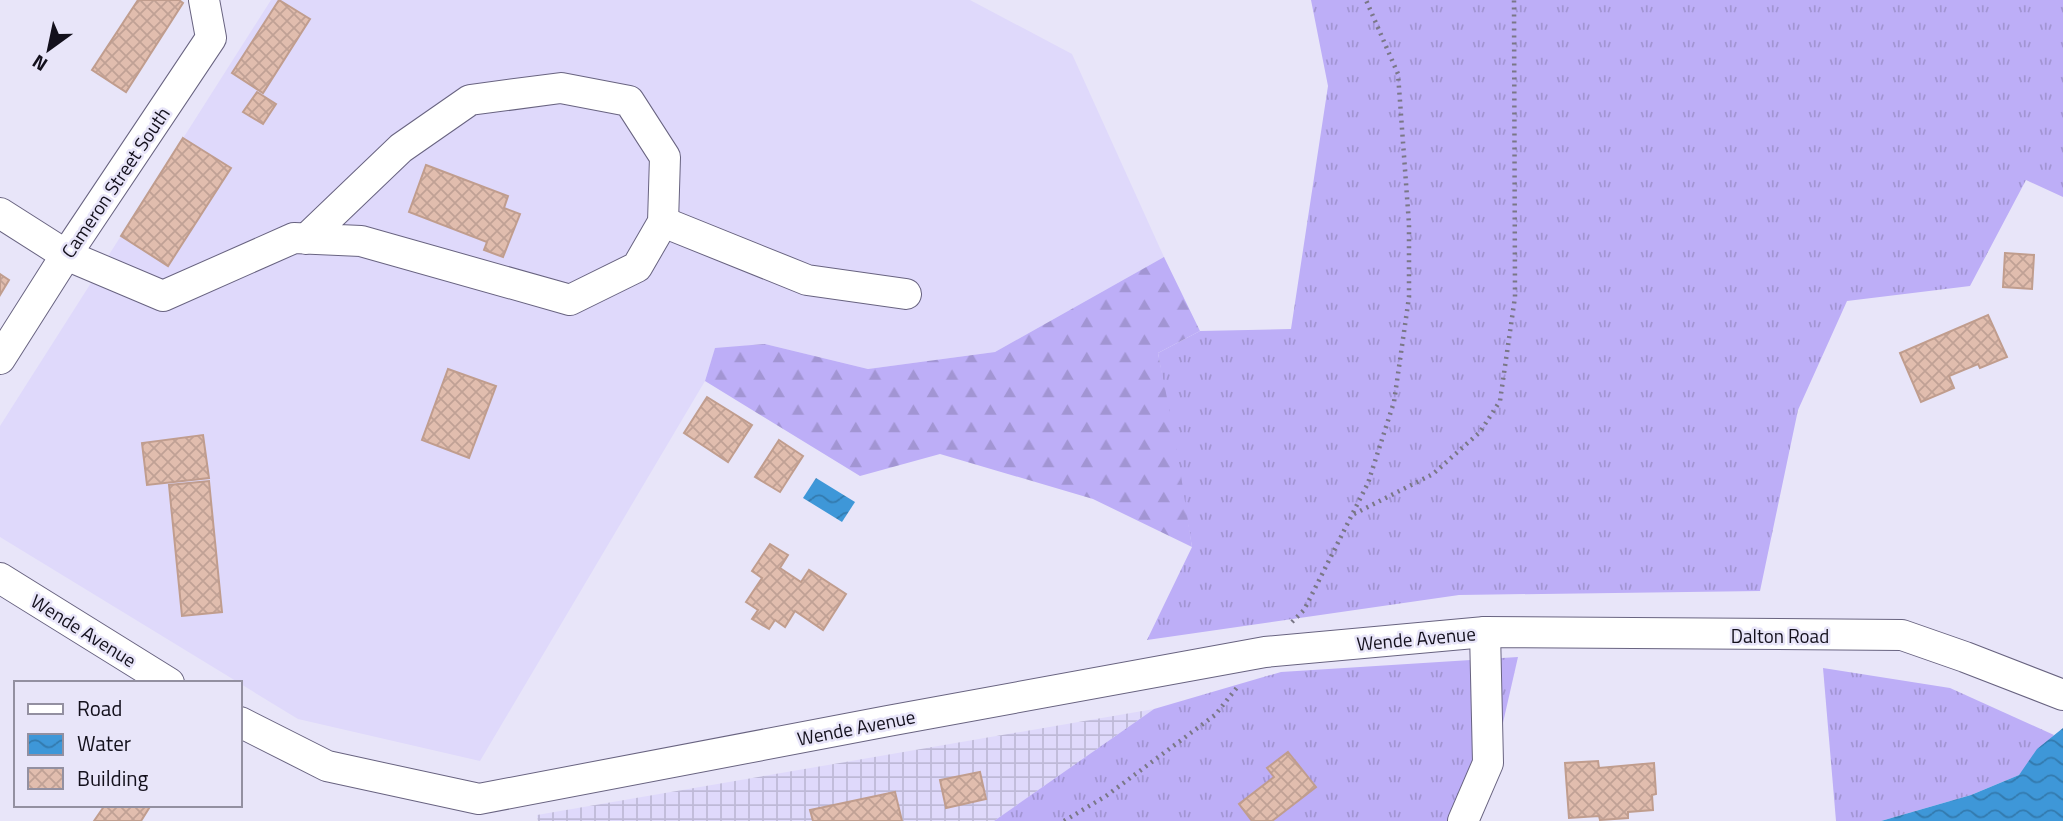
<svg xmlns="http://www.w3.org/2000/svg" width="2063" height="821" viewBox="0 0 2063 821" font-family="'Titillium Web',sans-serif">
<defs>
<pattern id="industrial-grid" width="8" height="8" patternUnits="userSpaceOnUse" patternTransform="scale(1.75)"><rect width="8" height="8" fill="#dfd9fb"/><path d="M0 4h8M4 0v8" fill="none" stroke="#beb9d7"/></pattern>
<pattern id="grass-tufts" width="24" height="20" patternUnits="userSpaceOnUse" patternTransform="scale(1.75)"><rect width="24" height="20" fill="#bdaef7"/><path d="M3 7l-1-3M5 7V3M7 7l1-3M15 17l-1-3M17 17v-4M19 17l1-3" fill="none" stroke="#a295d3"/></pattern>
<pattern id="forest-firs" width="22" height="20" patternUnits="userSpaceOnUse" patternTransform="scale(1.75)"><rect width="22" height="20" fill="#bdaef7"/><path d="M5 1l3.5 6h-7zM16 11l3.5 6h-7z" fill="#a295d3"/></pattern>
<pattern id="water-waves" width="16" height="10" patternUnits="userSpaceOnUse" patternTransform="scale(1.75)"><rect width="16" height="10" fill="#3e97d8"/><path d="M0 5q4-4 8 0t8 0" fill="none" stroke="#337aae"/></pattern>
<pattern id="building-cross-hatch" width="8" height="8" patternUnits="userSpaceOnUse" patternTransform="scale(1.75)"><rect width="8" height="8" fill="#e1bdae"/><path d="M0 0l8 8M0 8l8-8" fill="none" stroke="#c0a195"/></pattern>
</defs>
<rect width="100%" height="100%" fill="#e8e5f9"/>
<path fill="#dfd9fb" d="M271,0H970L1072,54L1164,257L995,352L868,369L765,344L715,349L705,381L480,761L298,719L0,537V426Z"/>
<path fill="url(#industrial-grid)" d="M1154,709L994,821H538L537,815Z"/>
<g fill="url(#grass-tufts)">
<path d="M1311,0H2063V197L2026,180L1970,286L1847,301L1798,410L1760,591L1459,595L1147,640L1192,547L1158,353L1200,331L1291,329L1328,86Z"/>
<path d="M1518,657L1497,749L1464,821H994L1154,709L1281,672Z"/>
<path d="M1823,668L1950,688L2054,735L2019,775L1971,795L1881,821H1836Z"/>
</g>
<path fill="url(#forest-firs)" d="M1164,257L1200,331L1158,353L1176,443L1192,547L1093,499L940,454L860,476L705,381L715,348L765,344L868,369L995,352Z"/>
<g fill="url(#water-waves)">
<path d="M816,478L855,502L842,522L803,498Z"/>
<path d="M2063,728V821H1881L1971,795L2019,775L2037,749Z"/>
</g>
<g fill="url(#building-cross-hatch)" stroke="#c09d8e" stroke-width="2">
<path d="M138,0H179L183,3L126,92L92,70Z"/>
<path d="M279,0L310,19L263,93L232,73Z"/>
<path d="M257,92L276,104L263,124L243,112Z"/>
<path d="M183,138L231,168L168,266L121,236Z"/>
<path d="M426,165L508,196L504,208L520,214L503,257L484,250L487,242L409,212Z"/>
<path d="M2005,253L2034,255L2032,289L2003,287Z"/>
<path d="M0,274L9,280L0,295Z"/>
<path d="M1988,315L2007,357L1980,368L1978,364L1949,376L1954,388L1921,402L1900,353Z"/>
<path d="M448,369L496,386L469,458L422,440Z"/>
<path d="M707,397L752,425L728,462L684,433Z"/>
<path d="M203,435L209,478L147,485L142,443Z"/>
<path d="M779,440L803,456L780,492L755,477Z"/>
<path d="M209,481L222,612L182,616L169,485Z"/>
<path d="M770,544L788,555L780,568L801,582L809,570L846,594L823,630L795,611L785,627L775,620L769,629L752,619L758,610L746,602L762,578L752,571Z"/>
<path d="M1288,752L1316,787L1272,821H1252L1239,804L1274,777L1267,768Z"/>
<path d="M1598,761L1599,768L1654,763L1656,794L1652,795L1653,810L1628,812V818L1600,820L1599,816L1569,818L1565,763Z"/>
<path d="M980,772L986,799L946,808L940,780Z"/>
<path d="M895,792L902,821H813L810,810Z"/>
<path d="M105,805H151L141,821H94Z"/>
</g>
<g fill="none" stroke-linecap="round" stroke-linejoin="round">
<defs>
<g id="minor">
<path d="M0,213L66,255L163,296L294,238L361,241L570,300L637,267L663,222L665,157L629,101L561,88L470,100L401,148L306,239"/>
<path d="M663,222L807,280L906,294"/>
<path d="M0,359L66,255L211,38L204,0"/>
<path d="M0,578L169,683"/>
<path d="M240,722L327,766L479,799L888,721L1265,652L1485,632L1902,635L1965,657L2063,695"/>
<path d="M1463,821L1488,763L1485,632"/>
</g>
</defs>
<use href="#minor" stroke="#686380" stroke-width="32"/>
<g stroke="#7a7787" stroke-width="4.5" stroke-dasharray="2 5" stroke-linecap="butt">
<path d="M1354,514L1433,474L1480,432L1500,401L1515,297L1514,0"/>
<path d="M1292,622L1304,610L1368,483L1394,402L1409,297V224L1398,74L1366,0"/>
<path d="M1064,821L1106,796L1215,715L1239,685"/>
</g>
<use href="#minor" stroke="#fff" stroke-width="30"/>
</g>
<g text-anchor="middle" dominant-baseline="central" stroke-width="5" stroke-linejoin="round" paint-order="stroke">
<g font-size="19" fill="#13101c" stroke="#e8e5f9">
<text transform="translate(115 182) rotate(-56)">Cameron Street South</text>
<text transform="translate(84 630) rotate(32)">Wende Avenue</text>
<text x="1780" y="635">Dalton Road</text>
<text transform="translate(1416 638) rotate(-5)">Wende Avenue</text>
<text transform="translate(856 727) rotate(-11)">Wende Avenue</text>
</g>
</g>
<rect x="14" y="681" width="228" height="126" fill="#e8e5f9" stroke="#9390a1" stroke-width="2"/>
<rect x="28" y="704" width="35" height="10" fill="#ffffff" stroke="#9390a1" stroke-width="2"/>
<text x="77" y="716" font-size="21" fill="#13101c">Road</text>
<rect x="28" y="734" width="35" height="21" fill="url(#water-waves)" stroke="#9390a1" stroke-width="2"/>
<text x="77" y="751" font-size="21" fill="#13101c">Water</text>
<rect x="28" y="768" width="35" height="21" fill="url(#building-cross-hatch)" stroke="#9390a1" stroke-width="2"/>
<text x="77" y="786" font-size="21" fill="#13101c">Building</text>
<g transform="translate(49 49) rotate(213)" stroke="#e8e5f9" stroke-width="5" paint-order="stroke">
<path d="M0-5L12 26L0 18L-12 26Z" fill="#13101c"/>
<text y="-10" font-size="19" font-weight="bold" text-anchor="middle" fill="#13101c">N</text>
</g>
</svg>
